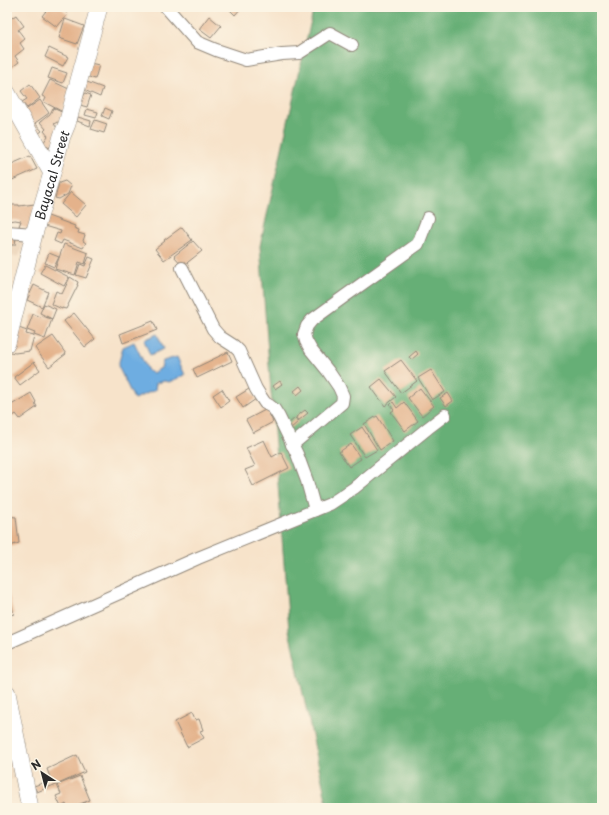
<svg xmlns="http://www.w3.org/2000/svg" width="609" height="815" viewBox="0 0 609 815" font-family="'Playpen Sans',sans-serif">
<rect width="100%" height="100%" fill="#fcf5e5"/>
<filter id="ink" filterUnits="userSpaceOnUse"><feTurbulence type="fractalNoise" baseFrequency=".025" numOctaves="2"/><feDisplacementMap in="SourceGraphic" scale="8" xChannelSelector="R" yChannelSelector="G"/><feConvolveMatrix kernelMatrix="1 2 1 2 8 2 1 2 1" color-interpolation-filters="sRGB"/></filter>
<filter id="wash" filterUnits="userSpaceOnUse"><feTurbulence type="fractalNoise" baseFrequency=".012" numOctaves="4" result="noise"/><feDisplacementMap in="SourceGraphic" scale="16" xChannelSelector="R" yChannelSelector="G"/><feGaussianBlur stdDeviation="0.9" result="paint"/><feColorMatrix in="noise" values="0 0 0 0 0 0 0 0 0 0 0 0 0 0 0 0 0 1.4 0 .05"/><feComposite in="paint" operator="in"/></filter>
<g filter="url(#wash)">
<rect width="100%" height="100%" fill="#f7e3ca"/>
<g fill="#ebd3b8">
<path d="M7,231L27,232L19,256L7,257Z"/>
<path d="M7,718L23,775L7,781Z"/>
</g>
<path fill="#66af76" stroke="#486d50" d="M314,7H602V808H328L289,630L260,246Z"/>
<g fill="#6eade1" stroke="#4c6c86">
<path d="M157,334L164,349L150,355L144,340Z"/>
<path d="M134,342L148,371L153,373L161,368L163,361L177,357L185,375L169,382L164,381L156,383L155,390L134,399L118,366L123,347Z"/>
</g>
<g id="blocks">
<g fill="#e4b28b">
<path d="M49,7H60L68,14L57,27L42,16Z"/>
<path d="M227,7H242L235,15Z"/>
<path d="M16,15L24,26L18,30L25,39L20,43L24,49L15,56L19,62L11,68L7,63V39L9,37L7,34V21Z"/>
<path d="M209,16L221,26L211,38L199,29Z"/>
<path d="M65,19L84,26L77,44L59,38Z"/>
<path d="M49,48L68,57L63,66L45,57Z"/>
<path d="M90,63L99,65L95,79L86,76Z"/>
<path d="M52,68L67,73L63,83L48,78Z"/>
<path d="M50,80L71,90L63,112L44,102L46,98L42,96Z"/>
<path d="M87,82L103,88L100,97L84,90Z"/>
<path d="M30,84L40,98L27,108L22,102L27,99L21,91Z"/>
<path d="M85,93L91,95L87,107L80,105Z"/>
<path d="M40,100L49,113L35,123L42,131L35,136L21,113Z"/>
<path d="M53,108L66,114L62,124L57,122L54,124L60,132L49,148L43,143L48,136L44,131L46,129L40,122L50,114Z"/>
<path d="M105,108L112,111L109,119L102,116Z"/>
<path d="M87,109L98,112L96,118L85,115Z"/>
<path d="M78,117L91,121L90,126L77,121Z"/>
<path d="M95,120L107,124L104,133L91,129Z"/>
<path d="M30,156L37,169L10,181L7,174V166Z"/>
<path d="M65,181L71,186L68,194L59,199L55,198L59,183Z"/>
<path d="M71,192L86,205L76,217L61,204Z"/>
<path d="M35,204L29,229L19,226L21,221L15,220L7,221V205H19V206Z"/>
<path d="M48,216L75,226L74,228L79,230L78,233L85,235L83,241L86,243L83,248L63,240L61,244L54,241L57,233L60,234L61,231L44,226Z"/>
<path d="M182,227L192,240L164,260L155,249L165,241L164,240Z"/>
<path d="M7,236L16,237L15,245H7Z"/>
<path d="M193,241L202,251L183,266L174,256Z"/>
<path d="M64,244L88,253L85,264L79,262L75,275L55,269Z"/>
<path d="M49,253L59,257L54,267L45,263Z"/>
<path d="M89,257L94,259L86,278L76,275L80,264L85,266Z"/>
<path d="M45,265L69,277L64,286L40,273Z"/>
<path d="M70,277L78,282L77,285H78L66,309L62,308V309L51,304L56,291L62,294Z"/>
<path d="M34,285L48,292L42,307L27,300Z"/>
<path d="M44,304L56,309L52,319L40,313Z"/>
<path d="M74,313L95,339L85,347L64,321Z"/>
<path d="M33,314L41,317V316L52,319L45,339L34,335L35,333L27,330Z"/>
<path d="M153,321L157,330L123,343L120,334Z"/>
<path d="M16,327L27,331L26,334L34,336L30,351L15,353L10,352Z"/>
<path d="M53,336L66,354L49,367L35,348Z"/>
<path d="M416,351L418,354L411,360L409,357Z"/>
<path d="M228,352L232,361L197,378L193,369Z"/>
<path d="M401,360L417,381L401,393L385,371Z"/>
<path d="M34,362L40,370L20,385L14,377Z"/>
<path d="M431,370L445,392L432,400L418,378Z"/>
<path d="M381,379L396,397L385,406L371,387Z"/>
<path d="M280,381L282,384L275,389L273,386Z"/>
<path d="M300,386L303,390L297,395L294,391Z"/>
<path d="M420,388L434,406L422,416L408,398Z"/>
<path d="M222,389L229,401L221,407L213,395Z"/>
<path d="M249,389L256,399L243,408L236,397Z"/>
<path d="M31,393L36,402L35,403L37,407L20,419L16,414L13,416L8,407Z"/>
<path d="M448,393L453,401L446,406L440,398Z"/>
<path d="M393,402L397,408L404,402L418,421L405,431L391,412L394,410L390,405Z"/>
<path d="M267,409L273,422L253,433L246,420Z"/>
<path d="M305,410L308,413L298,421L296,417Z"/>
<path d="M377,416L393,441L380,450L364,424Z"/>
<path d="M295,418L298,422L291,428L288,424Z"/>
<path d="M362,427L377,450L365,457L350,435Z"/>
<path d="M264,440L272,457L281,452L289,468L253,486L245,470L255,466L246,448Z"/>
<path d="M351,444L361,459L349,467L339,452Z"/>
<path d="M7,516L16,517L19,543L7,547Z"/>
<path d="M7,589L14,614L7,616Z"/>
<path d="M192,713L195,720L199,719L203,730L200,731L204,738L187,747L175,722Z"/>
<path d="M77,755L85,772L54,786V785L37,792L34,786L51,780L47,769Z"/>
<path d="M80,776L90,800L70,808H67L66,804L61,807L56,796L61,794L57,785Z"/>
<path d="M86,803L88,808H72Z"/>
</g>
</g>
</g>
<g filter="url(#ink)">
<use href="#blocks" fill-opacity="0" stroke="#91877a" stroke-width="1"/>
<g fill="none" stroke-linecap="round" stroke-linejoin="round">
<defs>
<g id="street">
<path d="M166,7L197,42L216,50L246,60L282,54L299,53L330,33L352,45"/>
<path d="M7,232L34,234"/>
<path d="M182,268L213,329L220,337L234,346L239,351L256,389L261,397L265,403L270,406L274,409L279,417L297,454L307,481L315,510"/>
<path d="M292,445L342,403L343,396L339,387L328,371L311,350L306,341L304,334L307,326L312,320L345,296L418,244L428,218"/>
<path d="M7,643L198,558L330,504L354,488L428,428L445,415"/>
</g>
<g id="secondary">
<path d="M7,93L52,173"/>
<path id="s1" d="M7,343L34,234L52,173L62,136L67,124L99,7"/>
<path d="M7,693L30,808"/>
</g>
</defs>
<use href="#street" stroke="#91877a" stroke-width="14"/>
<use href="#secondary" stroke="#91877a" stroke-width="18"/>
<use href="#street" stroke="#fff" stroke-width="12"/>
<use href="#secondary" stroke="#fff" stroke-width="17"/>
</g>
</g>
<g text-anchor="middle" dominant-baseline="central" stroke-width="3" stroke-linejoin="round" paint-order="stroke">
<g font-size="13" fill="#2b2b2b" stroke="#fcf5e5">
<text stroke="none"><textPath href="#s1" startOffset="174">Bayacal Street</textPath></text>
</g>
</g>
<rect width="609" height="815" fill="none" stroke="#fcf5e5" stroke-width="24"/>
<g transform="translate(42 773) rotate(324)" stroke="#fcf5e5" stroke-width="3" paint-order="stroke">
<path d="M0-3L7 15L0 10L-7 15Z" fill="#2b2b2b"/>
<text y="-6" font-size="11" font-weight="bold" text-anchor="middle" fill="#2b2b2b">N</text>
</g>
</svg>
